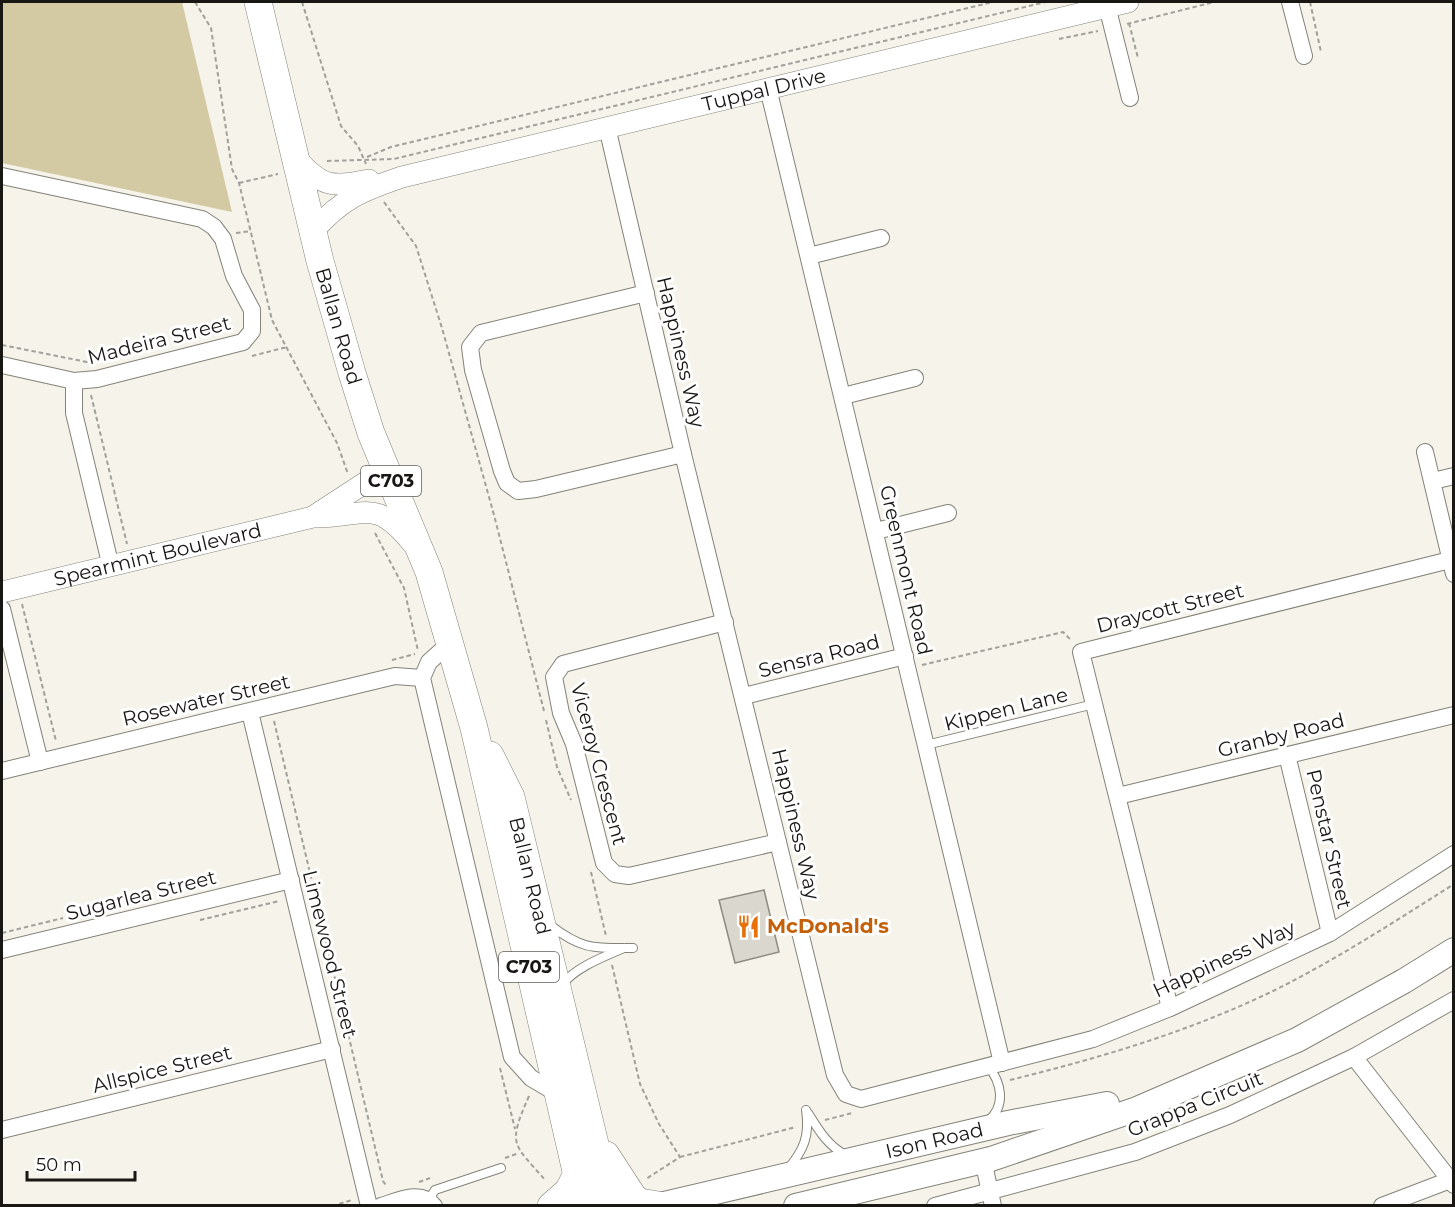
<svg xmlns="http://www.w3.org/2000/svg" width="1455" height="1207" viewBox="0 0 1455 1207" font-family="Montserrat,sans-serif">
<rect width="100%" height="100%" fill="#f5f3ea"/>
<path fill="#d3c9a3" d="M2,2H182L232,212L2,163Z"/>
<path fill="#d9d7ce" stroke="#8e8b83" stroke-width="1.5" d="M764,890L779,952L735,963L719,900Z"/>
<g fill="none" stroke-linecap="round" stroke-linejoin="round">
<defs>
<g id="service">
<path d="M926,745L1094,704"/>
<path d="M550,925C582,950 594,948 633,948"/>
<path d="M561,986C574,968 603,957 624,948"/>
<path d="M808,1113C819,1131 828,1146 847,1156"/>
<path d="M988,1121C1006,1106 1002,1083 988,1066"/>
<path d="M787,1170C804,1150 810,1136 806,1110"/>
<path d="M429,1199L435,1190L501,1168"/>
</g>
<g id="minor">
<path d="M1290,2L1304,56"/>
<path d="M1107,6L1130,98"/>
<path d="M768,88L1002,1063"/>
<path d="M607,127L683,454L835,1075L846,1094L861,1099L1093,1039L1170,1008L1330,933L1454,854"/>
<path d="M2,176L202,219L214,227L223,239L234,276L252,310V331L243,342L97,379L74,381L2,365"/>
<path d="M809,256L881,238"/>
<path d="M646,293L481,333L470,347L473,370L502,471L507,483L518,491L536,489L683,454"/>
<path d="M74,381V413L111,567"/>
<path d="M843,396L915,378"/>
<path d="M1425,452L1454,574"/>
<path d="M1433,481L1454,476"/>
<path d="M876,531L948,513"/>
<path d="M2,609L40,762"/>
<path d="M725,622L563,664L554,677L561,713L574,744L604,863L615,874L629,876L778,842"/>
<path d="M450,643L429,662L422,678L512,1057L531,1078L558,1094"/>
<path d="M744,696L905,656"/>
<path d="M250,712L369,1206"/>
<path d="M1287,755L1330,933"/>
<path d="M2,771L395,676L422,678"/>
<path d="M1118,796L1454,715"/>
<path d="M2,950L291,880"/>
<path d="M1170,1008L1081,652L1450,560"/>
<path d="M1354,1057L1454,1185"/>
<path d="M2,1130L332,1049"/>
<path d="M983,1160L993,1206"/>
<path d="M381,1206C398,1201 421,1189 434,1206"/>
<path d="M935,1206L1135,1152L1230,1115L1354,1057L1454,1000"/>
<path d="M1382,1206L1450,1180"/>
</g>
<g id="tertiary">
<path d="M296,158C323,188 331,187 369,180"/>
<path id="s1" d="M313,231C343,198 361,191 402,177L1128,2"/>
<path d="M314,516L386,469"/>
<path id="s2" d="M2,592L313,517C366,518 373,495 413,544"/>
</g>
<g id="secondary">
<path id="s3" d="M656,1206L1008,1123L1107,1104"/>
<path d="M796,1206L991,1159L1137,1109L1297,1040L1404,981L1454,950"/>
</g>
<g id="primary">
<path id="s4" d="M258,2L320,261L352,373L371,433L429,572L474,728L584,1206"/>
<path id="s5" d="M490,755L511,797L610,1206"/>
<path d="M606,1155L634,1198L640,1202L658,1205"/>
<path d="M551,1206L568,1191L576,1176"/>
</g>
</defs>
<use href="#service" stroke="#848279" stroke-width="10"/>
<use href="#minor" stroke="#848279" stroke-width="18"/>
<use href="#tertiary" stroke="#848279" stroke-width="22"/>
<use href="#secondary" stroke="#848279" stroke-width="26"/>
<use href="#primary" stroke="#848279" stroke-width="28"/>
<g stroke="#a2a09a" stroke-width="2" stroke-dasharray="4.5 3" stroke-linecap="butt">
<path d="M195,2L211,28L232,169L239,183L272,320L337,443L348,474"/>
<path d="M302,2L341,126L358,146L366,164"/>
<path d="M1310,2L1321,52"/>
<path d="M1129,23L1138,58"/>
<path d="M1127,24L1214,2"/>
<path d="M1059,39L1098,31"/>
<path d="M367,157L391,147L993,2"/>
<path d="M327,161L394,159L1046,2"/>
<path d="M239,183L278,174"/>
<path d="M384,202L416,246L442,328L494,515L544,711"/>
<path d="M236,233L251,231"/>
<path d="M2,345L87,362L118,356"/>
<path d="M252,356L287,347"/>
<path d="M91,395L127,544"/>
<path d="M1453,494H1454"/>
<path d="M375,533L404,588L418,651"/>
<path d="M22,604L56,741"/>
<path d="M392,660L415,654"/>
<path d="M922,665L1063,632L1071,640"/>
<path d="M546,720L557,767L571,800"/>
<path d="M274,721L383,1181L387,1187"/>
<path d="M591,872L606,936"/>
<path d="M200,920L279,901"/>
<path d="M2,933L63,918"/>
<path d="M612,965L640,1084L659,1124L680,1157L646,1179"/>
<path d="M500,1068L515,1129"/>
<path d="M1010,1080C1104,1057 1198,1029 1285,985C1343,955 1399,919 1454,884"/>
<path d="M529,1096C507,1146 513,1143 546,1181"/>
<path d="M825,1120L852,1113"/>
<path d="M680,1157L796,1127"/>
<path d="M505,1158L519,1153"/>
<path d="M419,1182L430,1178"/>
<path d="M332,1206L352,1200"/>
</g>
<use href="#service" stroke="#fff" stroke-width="8"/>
<use href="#minor" stroke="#fff" stroke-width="16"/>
<use href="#tertiary" stroke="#fff" stroke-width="21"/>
<use href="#secondary" stroke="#fff" stroke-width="24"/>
<use href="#primary" stroke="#fff" stroke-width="27"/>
</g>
<defs>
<symbol id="restaurant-bare" viewBox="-9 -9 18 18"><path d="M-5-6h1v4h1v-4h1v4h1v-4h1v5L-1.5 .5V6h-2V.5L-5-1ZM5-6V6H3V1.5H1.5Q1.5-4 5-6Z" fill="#e8710a" stroke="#fff" stroke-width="2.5" paint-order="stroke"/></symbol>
</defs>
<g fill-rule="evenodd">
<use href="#restaurant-bare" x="732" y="910" width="33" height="33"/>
</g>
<g text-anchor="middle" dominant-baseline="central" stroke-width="6" stroke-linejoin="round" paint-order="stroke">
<g fill="#fff" stroke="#5d5d5a" stroke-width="1.5">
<rect x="361" y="466" width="60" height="30" rx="4.5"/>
<rect x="499" y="952" width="60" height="30" rx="4.5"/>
</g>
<g font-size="18" font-weight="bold" fill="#181714">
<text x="391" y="481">C703</text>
<text x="529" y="967">C703</text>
</g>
<g font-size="20" fill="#181714" stroke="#fff">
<text stroke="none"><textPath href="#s1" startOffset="478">Tuppal Drive</textPath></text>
<text stroke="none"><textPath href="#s4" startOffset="334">Ballan Road</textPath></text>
<text transform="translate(159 340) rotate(-14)">Madeira Street</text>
<text transform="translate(681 352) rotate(77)">Happiness Way</text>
<text stroke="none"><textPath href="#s2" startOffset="160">Spearmint Boulevard</textPath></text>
<text transform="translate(906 570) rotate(77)">Greenmont Road</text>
<text transform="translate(1170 608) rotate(-14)">Draycott Street</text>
<text transform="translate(819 656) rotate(-14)">Sensra Road</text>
<text transform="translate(206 700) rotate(-13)">Rosewater Street</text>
<text transform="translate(1006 709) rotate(-14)">Kippen Lane</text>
<text transform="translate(1281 735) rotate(-14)">Granby Road</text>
<text transform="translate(599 764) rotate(75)">Viceroy Crescent</text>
<text transform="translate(796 824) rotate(77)">Happiness Way</text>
<text transform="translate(1329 839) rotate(77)">Penstar Street</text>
<text stroke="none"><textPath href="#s5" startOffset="128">Ballan Road</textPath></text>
<text transform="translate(141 895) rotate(-14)">Sugarlea Street</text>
<text transform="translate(330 954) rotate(76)">Limewood Street</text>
<text transform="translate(1224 959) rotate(-25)">Happiness Way</text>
<text transform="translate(162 1069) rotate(-14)">Allspice Street</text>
<text transform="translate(1195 1104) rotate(-22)">Grappa Circuit</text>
<text stroke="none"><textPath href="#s3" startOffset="286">Ison Road</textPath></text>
</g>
<g font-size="20" font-weight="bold" fill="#c56008" stroke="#fff" text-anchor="start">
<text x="767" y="926">McDonald's</text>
</g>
</g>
<rect width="1455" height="1207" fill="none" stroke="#181714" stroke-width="6"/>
<path d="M27 1171v9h108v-9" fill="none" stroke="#181714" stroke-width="3"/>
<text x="36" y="1171" font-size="18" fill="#181714" stroke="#ffffff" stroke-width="4.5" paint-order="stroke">50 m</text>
</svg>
